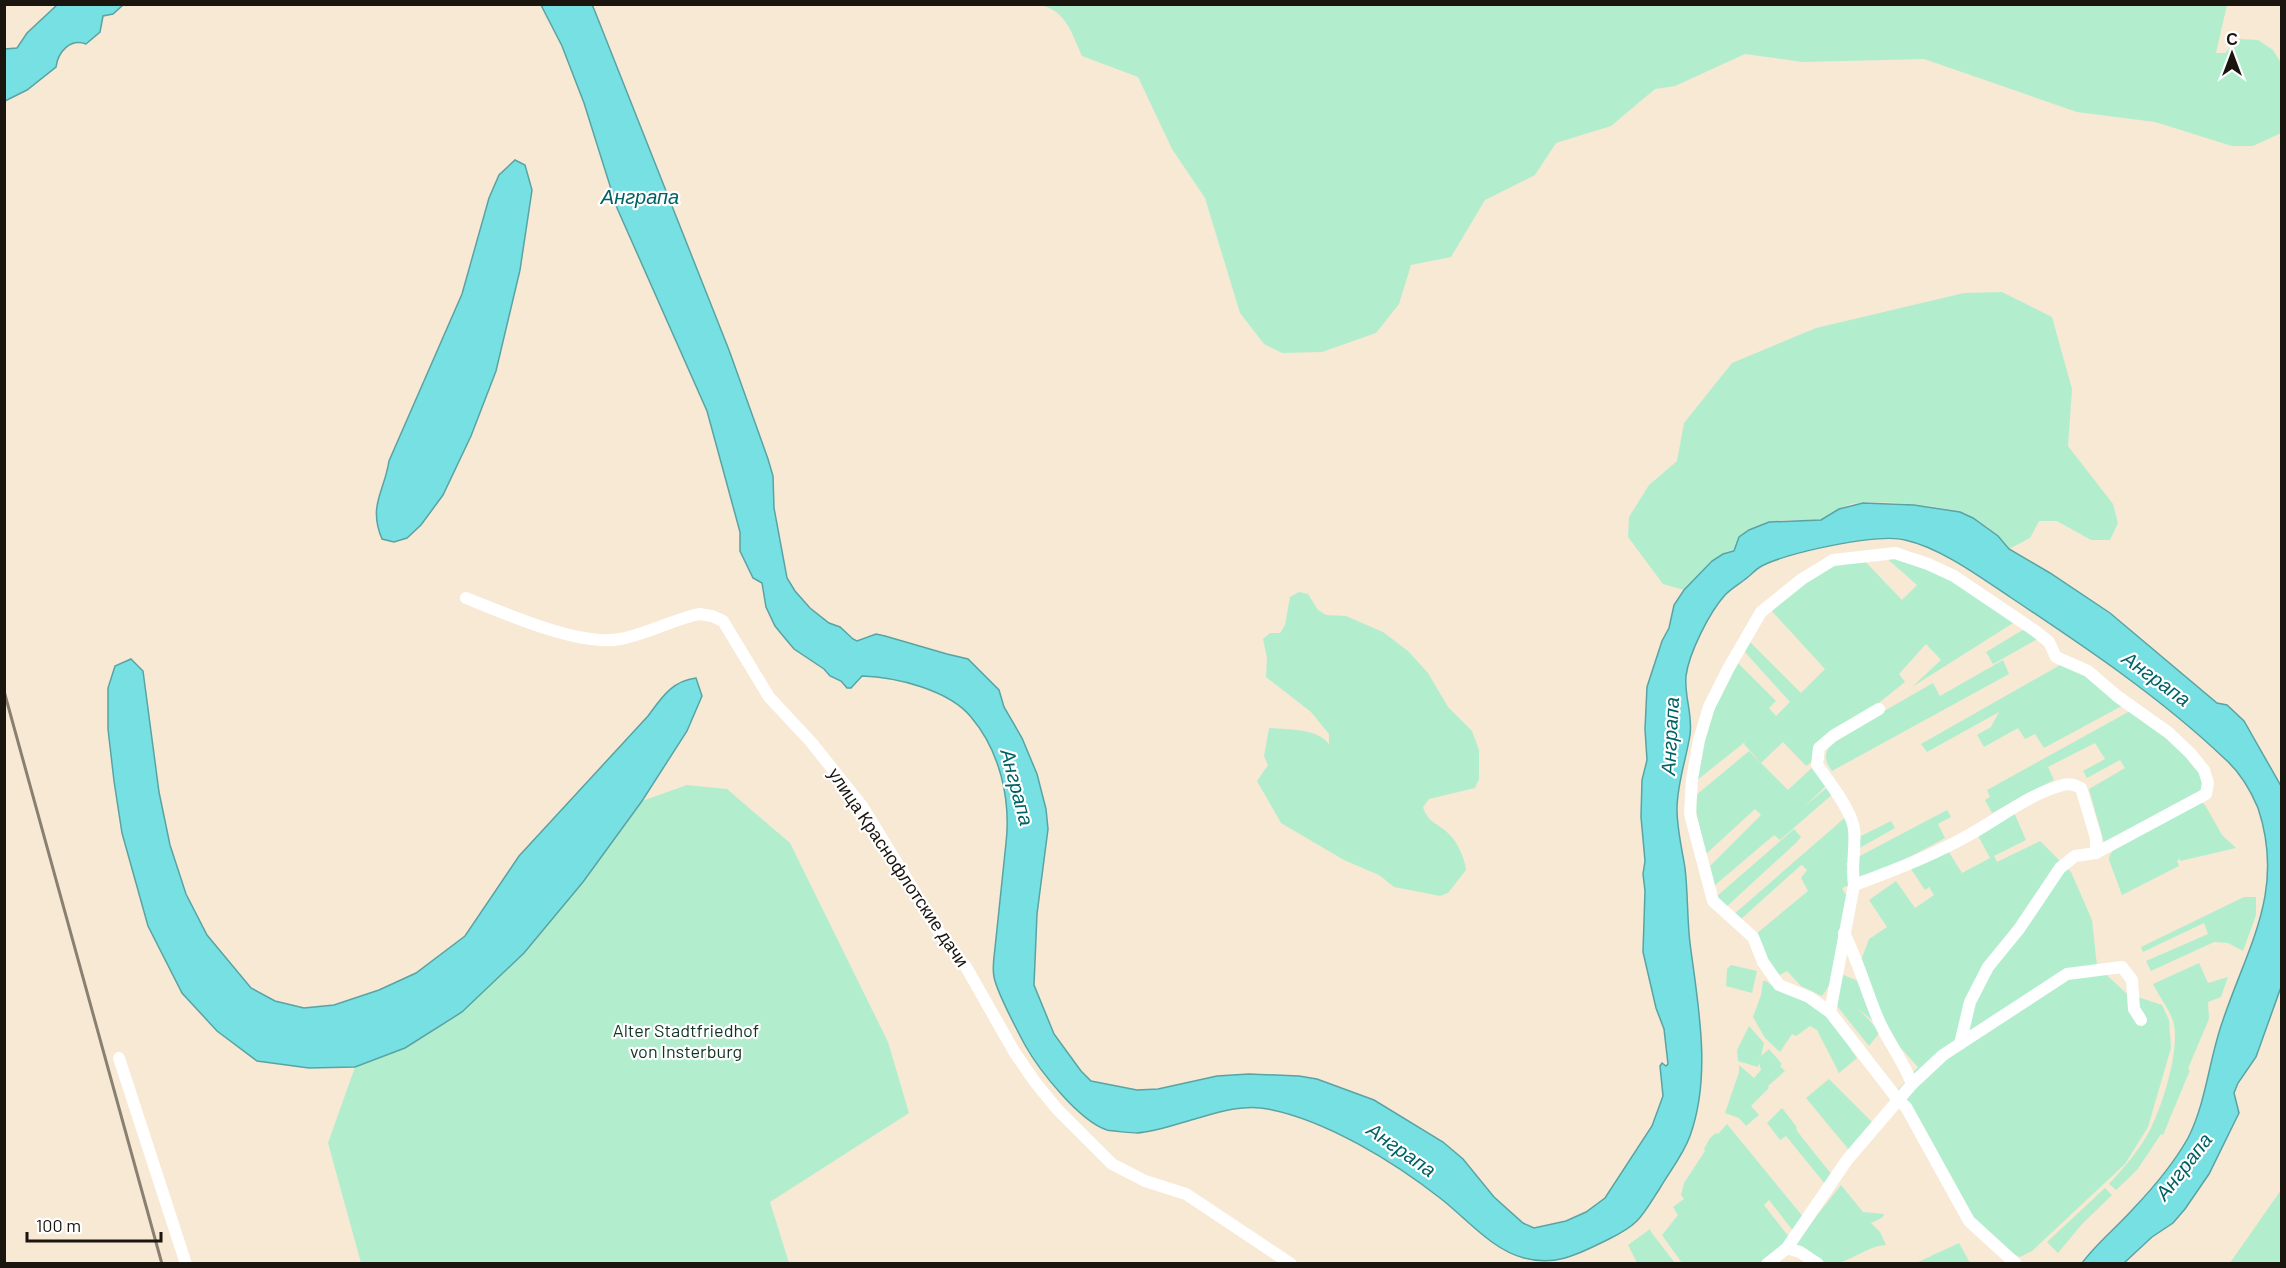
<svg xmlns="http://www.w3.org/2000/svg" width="2286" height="1268" viewBox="0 0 2286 1268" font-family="Barlow,sans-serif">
<rect width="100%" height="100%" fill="#f7e9d4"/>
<g fill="#b2eece">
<path d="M1040,5H2227L2216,53H2225L2240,39L2258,40L2273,50L2281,63V133L2253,146H2232L2155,122L2077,112L1924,59L1803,62L1745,54L1675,86L1655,89L1611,126L1556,143L1535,175L1485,200L1451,257L1411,265L1399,304L1376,333L1322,352L1282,353L1264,344L1240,313L1205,198L1172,149L1138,77L1082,56C1072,34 1066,10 1040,5Z"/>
<path d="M2002,292L2052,317L2072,389L2068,446L2113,504L2118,523L2110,540H2091L2057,521H2039L2030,538L2009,549C1997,534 1981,520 1962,513C1940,505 1874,499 1851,504C1839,507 1831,518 1818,520C1809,522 1800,520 1790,520C1770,520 1756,527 1739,537L1734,551L1723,554L1712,561L1684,590L1663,584L1628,537L1629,517L1649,485L1677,461L1684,423L1732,363L1816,328L1964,293Z"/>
<path d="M1902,552L2021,618L1912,687L1941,660L1926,644L1899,674L1905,682L1861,717L1816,759L1806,766L1783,742L1761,763L1744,744L1745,742L1696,781L1704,742L1712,714L1738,663L1776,701L1769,708L1776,716L1790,702L1744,651L1749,641L1801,693L1825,669L1769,608L1803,580L1857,553L1902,600L1917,585L1883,555Z"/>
<path d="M1299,592L1308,594L1318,610L1326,615L1346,616L1383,632L1408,651L1428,673L1448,707L1472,731L1479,750V779L1475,788L1429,799L1423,807C1428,824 1439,823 1450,835C1458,843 1465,859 1466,870L1448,893L1440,896L1394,887L1379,875L1344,860L1281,823L1257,781L1268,765L1264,756L1269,728C1290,730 1316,728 1329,744V734L1311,712L1266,677L1267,658L1263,639L1270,633H1280L1285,625L1290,597Z"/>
<path d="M2031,625L2043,636L1993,664L1986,652Z"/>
<path d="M2003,660L2009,674L1832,771C1822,758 1825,750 1837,738L1933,683L1940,696Z"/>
<path d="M2069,660L2131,701L2044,748L2035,734L2025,739L2018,728L1984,747L1977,735L1991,727L1999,712L1927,752L1921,744Z"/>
<path d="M2139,706L2191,753L2206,789L2105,846L2089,789L2125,768L2120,760L2087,778L2083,771L2105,759L2095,743L2048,767L2054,780L1992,813L1985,800L1990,797L1987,790Z"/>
<path d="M1749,751L1788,790L1816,764L1829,783L1804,807L1830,785L1835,792L1780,840L1774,835L1714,886L1710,866L1761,815L1755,809L1706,854L1697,816L1695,796Z"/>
<path d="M687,785L727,789L790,843L888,1042L909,1113L770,1202L789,1263H361L328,1143L355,1067L405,1048L524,953L583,882L642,801Z"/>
<path d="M2200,801L2205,805L2222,835L2236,848L2180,861V858L2177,861L2179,866L2122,895L2109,860V857L2113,850Z"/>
<path d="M1947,810L1951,817L1938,824L1945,838L1882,872L1859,881L1856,858Z"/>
<path d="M2013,810L2026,840L1994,856L1997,862L2040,841L2071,872L2092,920L2097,966L2126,993L2162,1005L2169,1020L2171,1048L2148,1127L2125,1164L2032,1251L2020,1257L2014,1254L1970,1214L1897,1091L1918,1067L1890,1036L1859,1009L1880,1032L1869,1046L1837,1006L1841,974L1858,981L1857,971L1869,939L1887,927L1869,900L1896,881L1915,908L1934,895L1929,887L1925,890L1909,866L1945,846L1962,873L1990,858L1975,830Z"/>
<path d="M1848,815L1851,860L1846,864L1849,868L1852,884L1842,888L1845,894L1851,891C1845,920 1840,975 1822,996L1801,986L1787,971L1780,975L1772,969L1756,934L1808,891L1801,878L1807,870L1802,865L1800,866L1740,920L1733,915Z"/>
<path d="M1891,821L1895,828L1856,850L1859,837Z"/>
<path d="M1794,829L1801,837L1797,842L1725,908L1716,897Z"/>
<path d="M2244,897H2256V915L2243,951L2228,943L2214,942L2151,971L2146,961L2208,934L2204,923L2143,952L2141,947Z"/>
<path d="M2199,963L2208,983L2228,977L2221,997L2208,1002L2209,1019L2189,1066L2188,1069L2190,1070L2163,1135L2161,1134L2137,1170L2116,1190L2109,1184C2124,1168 2141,1148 2151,1128C2163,1104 2181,1047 2173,1021C2169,1009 2159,996 2153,984Z"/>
<path d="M1731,965L1757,971L1752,993L1726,986L1727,969Z"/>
<path d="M1763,981H1766L1778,990L1822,1006L1856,1046L1851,1050L1857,1058L1839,1073L1817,1030L1810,1026L1796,1036L1792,1034L1780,1052L1765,1038L1753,1017L1761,995Z"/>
<path d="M1749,1026L1764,1043L1761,1056L1769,1049L1782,1064L1780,1066L1785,1071L1768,1086L1769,1088L1751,1106L1759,1115L1746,1126L1739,1118L1725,1113L1739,1072V1065L1754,1078L1761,1070L1759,1063L1758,1067L1738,1061L1737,1050Z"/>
<path d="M1829,1079L1875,1125L1849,1150L1806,1098Z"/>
<path d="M1782,1108L1796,1126L1797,1131L1832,1175L1825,1184L1786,1136L1780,1140L1767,1123Z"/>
<path d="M1727,1124L1804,1218L1794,1232L1769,1200L1764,1205L1789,1237L1782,1246L1761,1263H1682L1662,1235L1678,1215L1673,1207L1684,1199L1681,1195L1684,1183L1705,1151L1704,1149L1710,1138L1716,1133L1718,1134Z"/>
<path d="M1841,1185L1863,1212L1884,1214L1883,1217L1871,1223L1880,1232L1886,1245C1864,1246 1846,1268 1822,1263C1813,1261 1802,1249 1795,1243Z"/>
<path d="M2105,1188L2112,1195L2082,1224L2058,1253L2047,1242Z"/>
<path d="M2281,1190V1263H2230Z"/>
<path d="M1650,1229L1651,1232L1675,1263H1637L1628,1245Z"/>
<path d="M1959,1243L1970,1263H1916Z"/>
</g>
<g fill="#76e0e3" stroke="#5aa3a3" stroke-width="1.5">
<path d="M57,5H123L113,14L103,16L100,32L86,44C70,38 58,52 56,67L27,90L5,101V49L17,48L27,33Z"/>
<path d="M541,5H592L594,9L729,350L768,459L773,476L774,508L787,578L795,591L810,608L829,623L840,627L853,639L857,641L876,634L885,636L947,654L968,659L999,690L1004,707L1022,738L1037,774L1046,809L1048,829L1037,914L1034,985L1054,1034L1081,1071L1091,1081L1137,1090L1158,1089L1217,1076L1249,1074L1299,1076L1317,1079L1374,1100L1443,1142L1463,1159L1494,1197L1523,1223L1534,1228L1566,1221L1586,1212L1605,1198L1652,1126L1663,1096L1660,1066L1662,1063L1666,1066L1668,1064L1664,1029L1656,1008L1643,952L1645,891L1643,874L1645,861L1641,817L1642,780L1647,760L1645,729L1647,687L1662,641L1669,628L1674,605L1684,590L1712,561L1723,554L1734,551L1739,537L1749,530L1769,522L1821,520L1839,509L1863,503L1914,505L1960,512L1973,518L1998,536L2009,549L2050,573L2110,613L2217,703L2227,705L2244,721L2281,786V987L2256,1057L2238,1083L2234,1093L2239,1113L2209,1174L2185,1209L2173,1223L2152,1237L2124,1263H2082C2097,1243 2116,1228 2133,1209C2153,1188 2174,1163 2188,1138C2206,1103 2209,1060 2222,1023C2247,947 2286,892 2258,808C2250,789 2241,773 2225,759C2160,697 2085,647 2010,597C1980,577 1941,548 1905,540C1879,533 1783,553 1760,567C1755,570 1752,574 1748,577C1741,583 1732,588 1725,595C1709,613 1689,653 1686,676C1684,696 1693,715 1690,735C1686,760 1677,784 1677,809C1677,829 1682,849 1685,868C1688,893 1687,918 1690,943C1698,1005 1712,1075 1690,1136C1683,1155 1670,1171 1660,1188C1642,1216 1640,1224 1609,1239C1580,1253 1557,1267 1524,1258C1492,1250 1466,1218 1440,1198C1394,1162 1326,1120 1268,1109C1243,1104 1219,1112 1195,1119C1176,1124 1156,1132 1137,1133C1133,1133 1111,1131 1107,1130C1079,1121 1039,1070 1025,1045C1017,1030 997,992 994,977C992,968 994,958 995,948C999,913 1002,878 1006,843C1011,800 1000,751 971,717C949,690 896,677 862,676L851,688H847L841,681L830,676L824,669L794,649L784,637L775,626L766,607L762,583L753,578L740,551V532L707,411L617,208L584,103L562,46Z"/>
<path d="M515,160L525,165L532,190L520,270L496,371L471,436L443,495L421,525L407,538L394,542L382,539C368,505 384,493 389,461L462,294L489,198L499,175Z"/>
<path d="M131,659L143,671L159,792L170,845L186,894L207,935L251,988L275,1001L304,1008L334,1005L379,990L416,973L465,936L519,856L648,716C662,697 672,681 696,678L702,696L687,731L642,801L583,882L524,953L462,1012L405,1048L355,1067L309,1068L257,1061L217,1031L182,993L148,926L122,833L114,781L108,729V688L115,666Z"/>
</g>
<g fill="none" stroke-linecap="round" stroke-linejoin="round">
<g stroke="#fff" stroke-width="12">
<path d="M466,598C504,613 580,647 620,639C647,634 672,620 699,614L712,616L723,621L769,697L811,742L862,806L944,940L966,967L1015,1053L1035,1082L1057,1109L1112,1164L1145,1181L1186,1194L1291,1264"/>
<path d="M1854,885C1893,871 1932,856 1969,835C1998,819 2031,793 2063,785C2070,783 2075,785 2081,788L2096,838V853"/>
<path d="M1830,1012L1854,885C1851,866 1856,848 1854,829C1852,811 1828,780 1817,765L1819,748L1833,736L1879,709"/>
<path d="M1960,1044L1970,1002L1988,967L2019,929L2060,868L2075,856L2096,853L2206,794L2208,783L2204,770L2190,753L2169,733L2117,696L2088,671L2056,657L2049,642L2034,630L1954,576L1928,564L1895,553L1833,560L1802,579L1761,612L1728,669L1709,707L1699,740L1692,779L1690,814L1713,901L1753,937L1763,962L1779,985L1809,997L1830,1012L1899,1101L1906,1107L1969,1221L2016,1264"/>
<path d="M119,1058L186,1264"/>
<path d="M1912,1084L1943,1055L2067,974L2122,967L2132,980L2134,1009L2141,1020"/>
<path d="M1787,1248L1800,1252L1818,1264"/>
<path d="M1767,1264L1787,1248L1847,1160L1912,1084C1903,1060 1888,1042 1878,1019C1866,990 1858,961 1844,933"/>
</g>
<path stroke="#898072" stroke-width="3" d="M4,691L162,1264"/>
</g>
<g text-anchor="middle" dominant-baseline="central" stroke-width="4.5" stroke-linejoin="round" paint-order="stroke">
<g font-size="18" fill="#1a150e" stroke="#fff">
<text transform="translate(899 867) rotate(56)">улица Краснофлотские дачи</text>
</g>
<g font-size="18" fill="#113525" stroke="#fff">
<text x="686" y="1030">Alter Stadtfriedhof<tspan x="686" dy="21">von Insterburg</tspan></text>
</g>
<g font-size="20" font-style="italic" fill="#006265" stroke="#fff">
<text x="640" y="196">Анграпа</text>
<text transform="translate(2157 678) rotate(36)">Анграпа</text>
<text transform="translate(1669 736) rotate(-87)">Анграпа</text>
<text transform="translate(1018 787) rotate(75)">Анграпа</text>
<text transform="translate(1402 1149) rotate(35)">Анграпа</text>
<text transform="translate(2183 1166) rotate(-52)">Анграпа</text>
</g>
</g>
<rect width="2286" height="1268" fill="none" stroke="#1a150e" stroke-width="12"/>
<g transform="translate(2232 54)" stroke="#ffffff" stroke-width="4.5" paint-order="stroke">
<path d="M0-4.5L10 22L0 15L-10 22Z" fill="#1a150e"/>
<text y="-9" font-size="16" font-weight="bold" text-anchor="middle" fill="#1a150e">С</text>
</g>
<path d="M27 1232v9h134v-9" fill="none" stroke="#1a150e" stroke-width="3"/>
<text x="36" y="1232" font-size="18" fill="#1a150e" stroke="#ffffff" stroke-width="4.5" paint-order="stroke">100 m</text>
</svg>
